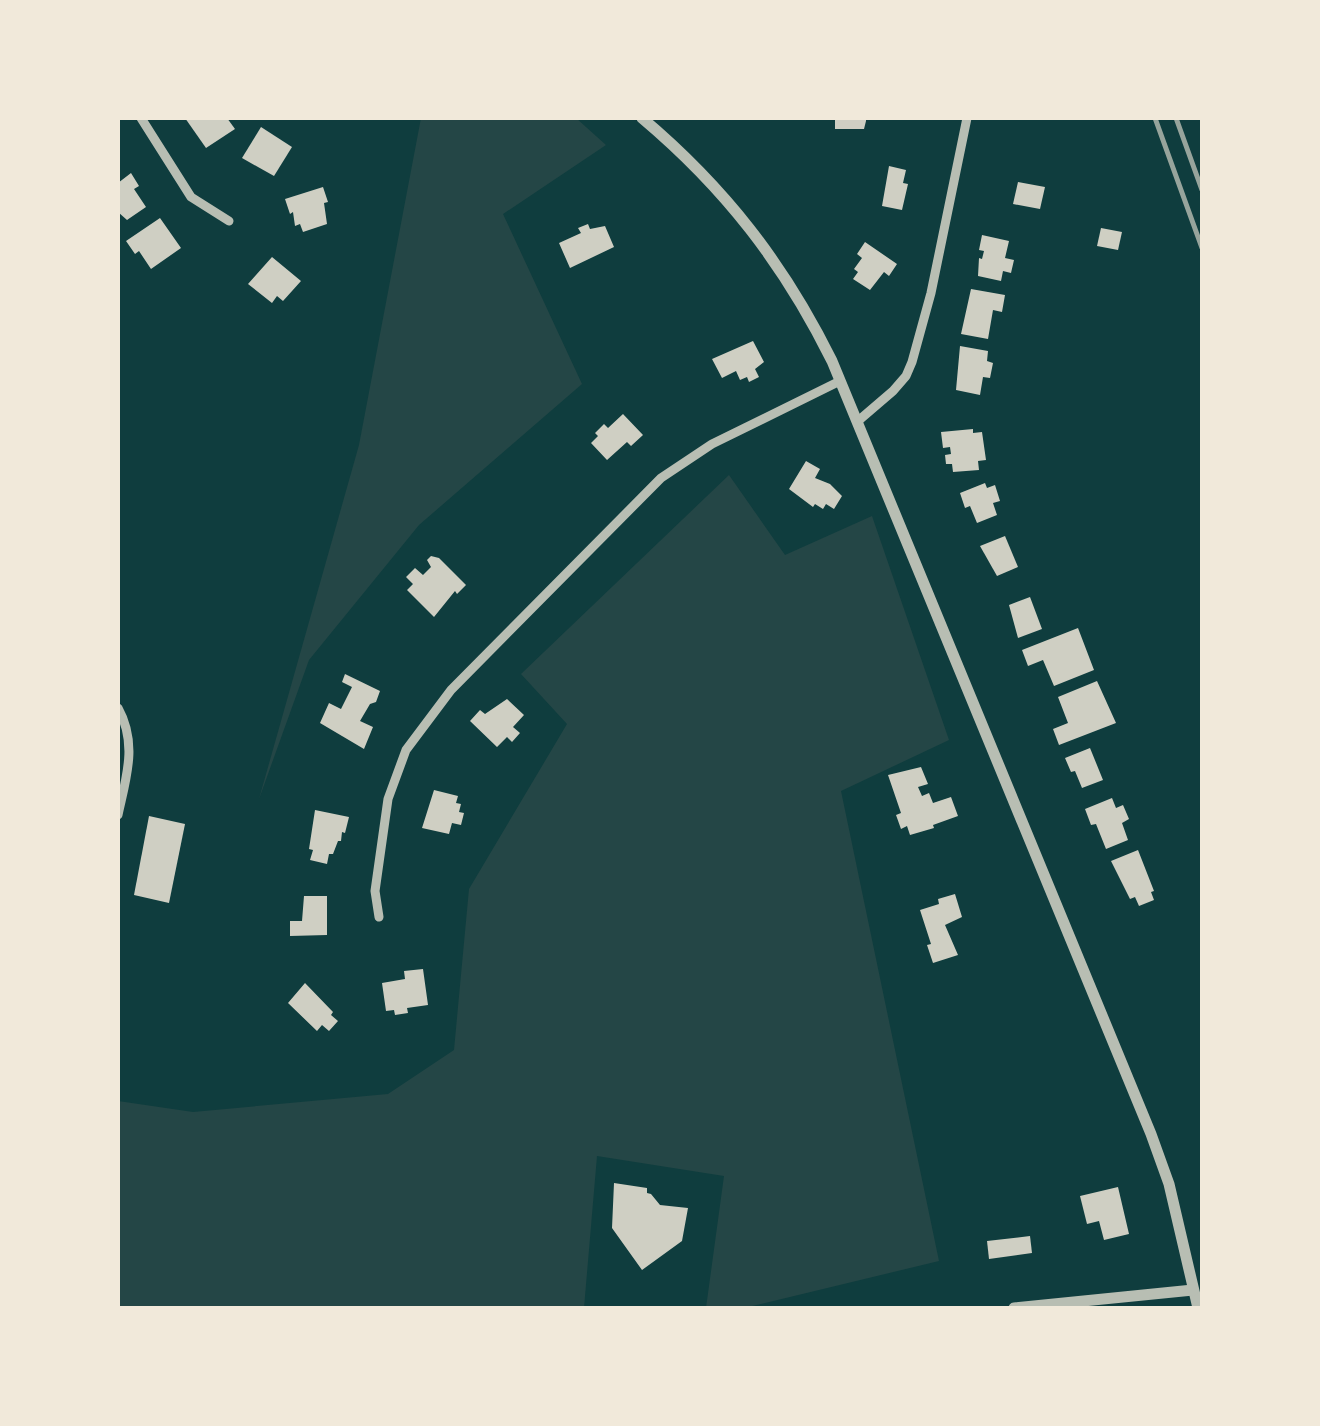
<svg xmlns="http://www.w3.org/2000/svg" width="1320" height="1426" viewBox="0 0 1320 1426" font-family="'IBM Plex Sans',sans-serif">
<rect width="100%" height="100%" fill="#0f3d3e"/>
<g fill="#244646">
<path d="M421,118H576L606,145L503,214L582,384L419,525L309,660L259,799L359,445Z"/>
<path d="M729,475L785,555L872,516L949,740L841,791L939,1261L744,1308H706L724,1176L597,1156L584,1308H118V1101L193,1112L388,1094L454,1050L469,889L567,724L521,674Z"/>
</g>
<g fill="#cfcfc3">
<path d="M185,118H227L235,129L206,148Z"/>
<path d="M835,118H866V121L864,129H835Z"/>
<path d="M261,127L292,147L274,176L242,158Z"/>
<path d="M889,166L906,170L903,183L908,184L902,210L882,206Z"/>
<path d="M131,173L139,186L134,189L146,207L127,220L118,212V183Z"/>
<path d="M1018,182L1045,187L1040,209L1013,204Z"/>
<path d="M323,187L328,202L324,203L327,224L303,232L300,224L295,226L293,212L290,214L285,199Z"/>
<path d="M160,218L181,248L151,269L139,251L135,254L126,241Z"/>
<path d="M588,224L590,229L605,226L614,247L570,268L559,243L581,233L578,228Z"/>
<path d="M1101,228L1122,232L1118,250L1097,246Z"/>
<path d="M982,235L1009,241L1005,258L1014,260L1011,273L1003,271L1001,281L978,276L979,258L982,259L984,251L979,250Z"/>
<path d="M865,242L897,264L889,276L884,272L870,290L853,279L858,272L854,269L862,258L857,254Z"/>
<path d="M272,257L301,281L283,301L277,296L272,303L248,284Z"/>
<path d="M971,289L1005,295L1002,312L993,310L988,339L961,334Z"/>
<path d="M753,341L764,362L755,369L759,377L749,382L747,377L740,380L736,371L722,378L712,359Z"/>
<path d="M960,346L988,351L987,361L993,363L990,378L983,377L980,395L956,390Z"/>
<path d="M623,414L643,435L631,446L627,442L607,460L591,443L598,436L595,433L604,424L608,428Z"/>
<path d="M973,429V433L982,432L986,460L978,461L979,470L953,472L952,464H946L945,455L951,454L950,447L943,448L941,432Z"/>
<path d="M806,461L820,469L815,478L830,484L842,496L834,509L826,504L823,509L815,504L813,507L789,489Z"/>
<path d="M985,483L987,488L995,485L1000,501L993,503L997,515L977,523L970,506L965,508L960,493Z"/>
<path d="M1005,536L1018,567L997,576L980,546Z"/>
<path d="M431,556L439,558L466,585L457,594L455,591L434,617L407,590L413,584L406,577L415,568L423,575L431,567L427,560Z"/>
<path d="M1030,597L1042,629L1018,638L1009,605Z"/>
<path d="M1078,628L1094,670L1054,686L1043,660L1028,666L1022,650Z"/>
<path d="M345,674L380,691L376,702L370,704L360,721L373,727L364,749L320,723L329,703L341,709L352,687L342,682Z"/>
<path d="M1097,681L1116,723L1059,745L1053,729L1068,723L1058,697Z"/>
<path d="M507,699L524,715L513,727L520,733L512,742L507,737L497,747L470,721L480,710L485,714Z"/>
<path d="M1090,748L1103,780L1082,788L1075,771L1071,772L1065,758Z"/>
<path d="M921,767L928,784L918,787L922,796L929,793L933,803L951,797L958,816L933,825L934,828L910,835L907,826L901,829L896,815L901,813L888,775Z"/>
<path d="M434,790L458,796L456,803L461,804L459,812L464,813L461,825L452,823L449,834L422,828Z"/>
<path d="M1112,798L1116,808L1123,805L1129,819L1122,823L1128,840L1106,849L1096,824L1091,825L1085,809Z"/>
<path d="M315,810L349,817L345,833L342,832L341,841H338L333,854H329L327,864L310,860L313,850L309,849Z"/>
<path d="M149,816L185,824L169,903L134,895Z"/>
<path d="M1138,850L1154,891L1151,892L1154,900L1139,906L1135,897L1130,899L1111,861Z"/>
<path d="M955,894L962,917L945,925L958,955L933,963L927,945L931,944L920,910L939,904L938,899Z"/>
<path d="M304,896H327V935L290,936V921H302Z"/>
<path d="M423,969L428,1005L407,1008L408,1013L395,1015L394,1010L386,1011L382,983L405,979L404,971Z"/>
<path d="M305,983L333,1012L331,1015L338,1021L329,1031L322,1025L317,1031L288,1003Z"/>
<path d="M614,1183L647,1188V1193L651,1194L660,1205L688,1208L682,1241L642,1270L612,1228Z"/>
<path d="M1118,1187L1129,1234L1104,1240L1099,1221L1087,1224L1080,1196Z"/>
<path d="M1030,1236L1032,1253L989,1259L987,1241Z"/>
</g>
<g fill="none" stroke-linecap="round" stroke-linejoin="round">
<g stroke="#b8beb3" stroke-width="9">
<path d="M141,118L191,197L229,221"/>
<path d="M858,421L893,391L906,376L912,362L931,293L967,118"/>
<path d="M118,708C138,744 126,778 118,815"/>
<path d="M379,917L375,891L388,799L406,750L451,690L661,478L712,444L840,381"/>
</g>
<g stroke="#b8beb3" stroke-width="11">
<path d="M642,118C725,188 784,264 832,361L1151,1134L1169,1184L1198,1308"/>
<path d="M1014,1308L1193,1290"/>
</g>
<g stroke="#97a49c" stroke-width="5">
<path d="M1155,118L1202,248"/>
<path d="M1176,118L1202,190"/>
</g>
</g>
<rect width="1320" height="1426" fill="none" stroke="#f1e9da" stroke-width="240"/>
</svg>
